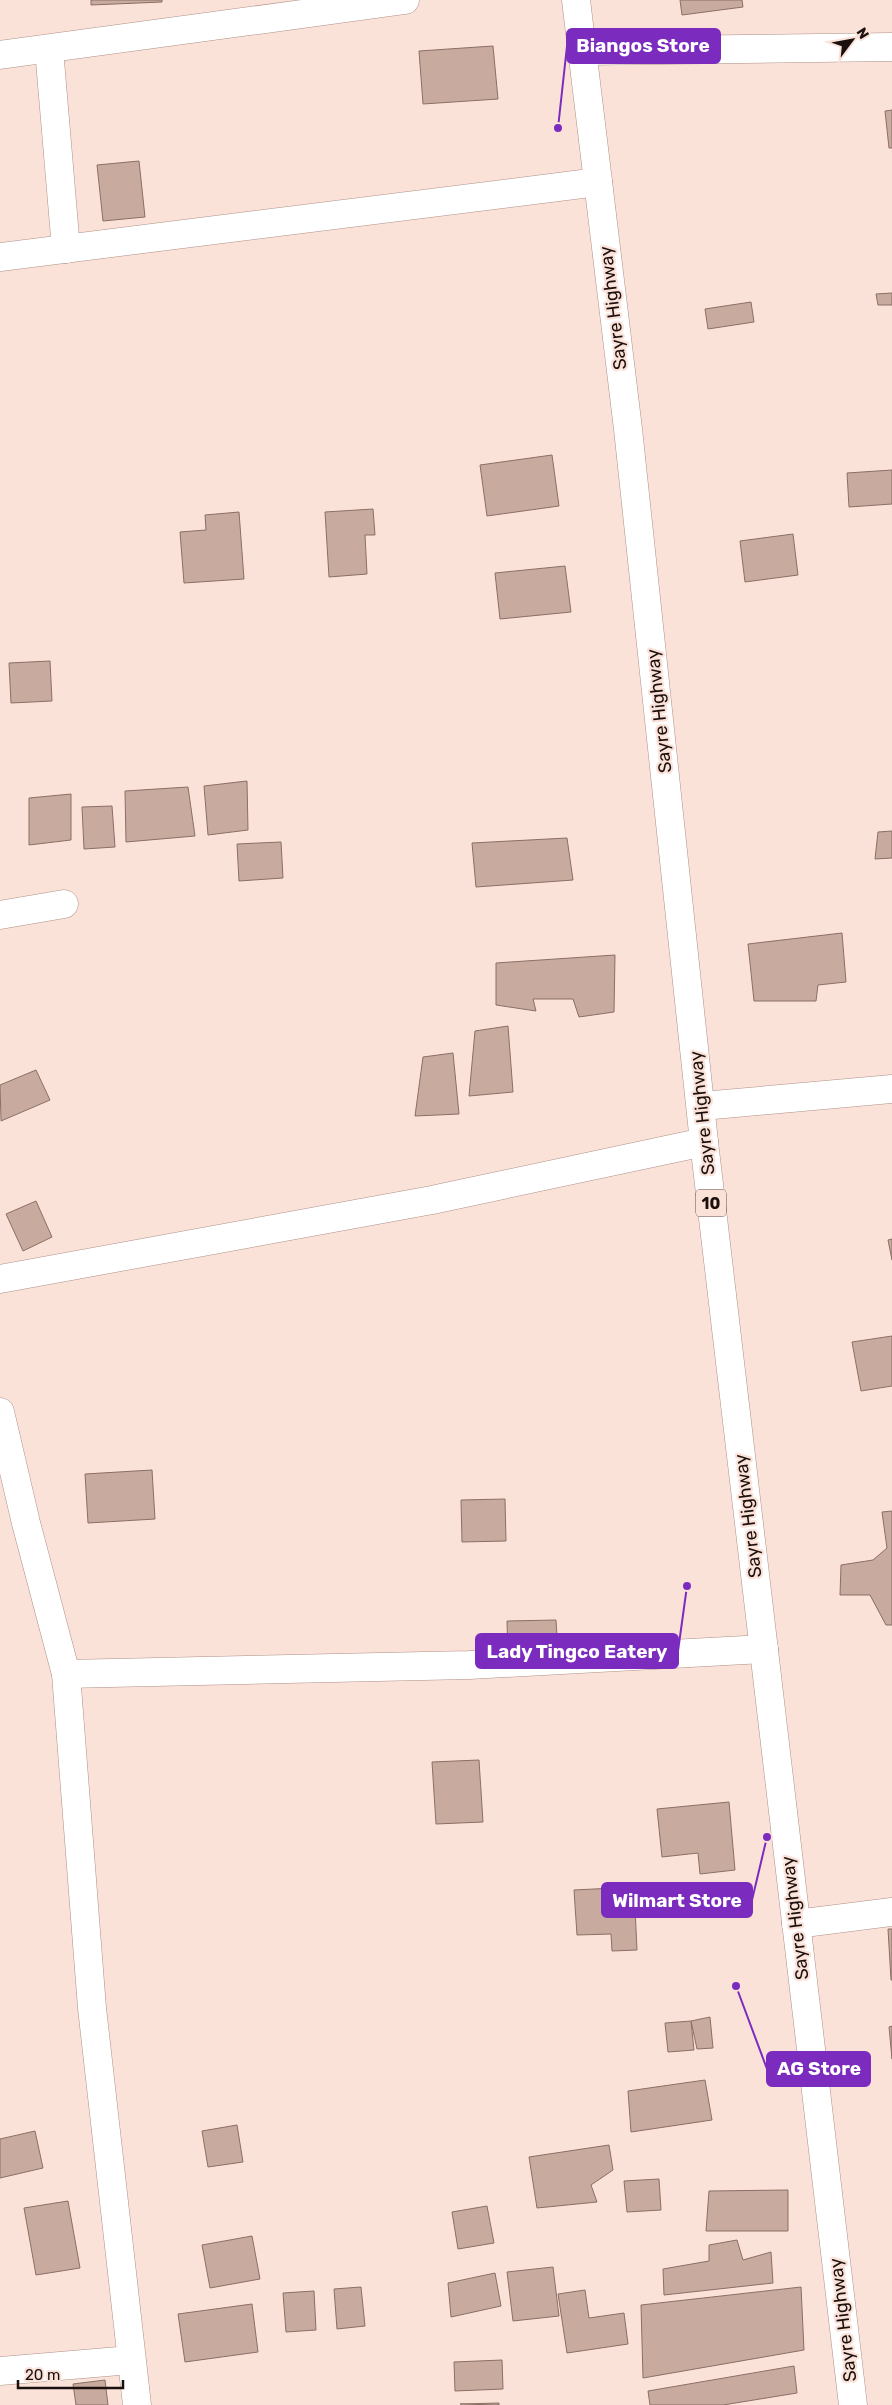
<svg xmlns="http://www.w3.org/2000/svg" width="892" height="2405" viewBox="0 0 892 2405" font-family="Rubik,sans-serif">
<rect width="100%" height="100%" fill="#fbe2d9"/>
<g fill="#c8aa9f" stroke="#8b6f65">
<path d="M91,0H162V2L91,5Z"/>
<path d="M680,0H742L743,7L682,15Z"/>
<path d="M493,46L498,99L423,104L419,51Z"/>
<path d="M892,110V148H889L885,111Z"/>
<path d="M139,161L145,217L103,221L97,165Z"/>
<path d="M892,293V305H878L876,294Z"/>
<path d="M751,302L754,322L708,329L705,309Z"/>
<path d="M552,455L559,506L487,516L480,465Z"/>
<path d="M892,470V504L849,507L847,473Z"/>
<path d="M373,509L375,535H365L367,574L329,577L325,512Z"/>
<path d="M239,512L244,579L184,583L180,532L206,530L205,515Z"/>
<path d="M793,534L798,575L745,582L740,541Z"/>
<path d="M565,566L571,612L500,619L495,573Z"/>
<path d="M50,661L52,701L11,703L9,663Z"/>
<path d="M247,781L248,830L208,835L204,786Z"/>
<path d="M188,787L195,836L126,842L125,791Z"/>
<path d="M71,794V840L29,845V798Z"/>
<path d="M112,806L115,847L84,849L82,807Z"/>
<path d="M892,831V858L875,859L878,832Z"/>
<path d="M567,838L573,880L476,887L472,843Z"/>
<path d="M281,842L283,878L239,881L237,844Z"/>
<path d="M842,933L846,982L818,985L816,1001H754L748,944Z"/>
<path d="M615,955L614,1012L579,1017L573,999H533L536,1011L496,1005V963Z"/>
<path d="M508,1026L513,1092L469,1096L475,1031Z"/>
<path d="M453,1053L459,1114L415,1116L423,1057Z"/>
<path d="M36,1070L50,1100L1,1121L0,1085Z"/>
<path d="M36,1201L52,1237L23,1251L6,1214Z"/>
<path d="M892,1239V1260L888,1240Z"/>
<path d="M892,1336V1386L861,1391L852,1342Z"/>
<path d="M152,1470L155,1519L88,1523L85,1474Z"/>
<path d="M505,1499L506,1541L462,1542L461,1500Z"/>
<path d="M892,1511V1625H886L870,1595H840L841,1565L873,1560L887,1548L882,1512Z"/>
<path d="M556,1620L557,1637H575L576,1655L508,1657L507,1621Z"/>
<path d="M479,1760L483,1822L436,1824L432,1762Z"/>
<path d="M729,1802L735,1870L700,1874L698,1853L662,1857L657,1809Z"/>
<path d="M634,1887L637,1950L612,1951L611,1934L577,1935L574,1890Z"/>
<path d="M888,1929H892V1980H891Z"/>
<path d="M710,2017L713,2048L697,2049L691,2021Z"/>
<path d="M691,2021L694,2050L668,2052L665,2023Z"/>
<path d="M892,2026V2059L889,2027Z"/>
<path d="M705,2080L712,2120L631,2132L628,2091Z"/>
<path d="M237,2125L243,2162L208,2167L202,2131Z"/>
<path d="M35,2131L43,2168L0,2178V2139Z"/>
<path d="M609,2145L613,2170L591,2185L597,2202L537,2208L529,2157Z"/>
<path d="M659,2179L661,2210L627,2212L624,2181Z"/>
<path d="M788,2190V2231H706L709,2191Z"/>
<path d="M68,2201L80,2268L36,2275L24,2208Z"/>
<path d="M487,2206L494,2243L458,2249L452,2212Z"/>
<path d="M252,2236L260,2279L210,2288L202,2245Z"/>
<path d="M737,2240L743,2260L771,2252L773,2283L664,2295L663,2269L709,2261V2245Z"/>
<path d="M553,2267L559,2316L513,2321L507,2272Z"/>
<path d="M495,2273L501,2306L451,2317L448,2283Z"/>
<path d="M361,2287L365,2326L337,2329L334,2289Z"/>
<path d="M801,2287L804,2350L643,2378L641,2305Z"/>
<path d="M585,2290L589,2318L624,2313L628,2344L567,2353L558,2294Z"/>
<path d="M314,2291L316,2330L286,2332L283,2293Z"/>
<path d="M252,2304L258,2352L185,2362L178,2314Z"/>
<path d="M502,2360L503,2389L455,2391L454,2362Z"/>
<path d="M794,2366L797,2393L723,2405H650L648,2391Z"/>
<path d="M105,2380L108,2405H76L73,2384Z"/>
<path d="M499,2403V2405L460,2404Z"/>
</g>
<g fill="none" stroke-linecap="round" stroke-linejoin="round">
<defs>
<g id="street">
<path d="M49,49L66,249"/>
<path d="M582,51L892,47"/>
<path d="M0,55L405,0"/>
<path d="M0,257L598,182"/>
<path d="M0,915L64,904"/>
<path d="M702,1106L892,1089"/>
<path d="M0,1279L432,1200L704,1142"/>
<path d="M0,1412L26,1523L66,1674L92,2008L137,2405"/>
<path d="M66,1674L469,1665L764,1649"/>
<path d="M796,1924L892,1912"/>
<path d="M0,2371L131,2360"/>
</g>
<path id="highway" d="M576,0L628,429L704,1142L853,2405"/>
</defs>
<use href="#street" stroke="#ad9086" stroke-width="29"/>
<use href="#highway" stroke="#ad9086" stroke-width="29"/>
<use href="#street" stroke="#fff" stroke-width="28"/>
<use href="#highway" stroke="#fff" stroke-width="28"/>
</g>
<g text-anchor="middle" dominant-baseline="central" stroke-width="4.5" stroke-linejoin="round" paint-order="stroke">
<rect fill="#fbe2d9" stroke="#5e4f4a" stroke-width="1" x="696" y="1189.5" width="30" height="27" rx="4"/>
<g font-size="16" font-weight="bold" fill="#1b100d">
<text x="711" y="1203">10</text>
</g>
<g font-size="18" fill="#1b100d" stroke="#fbe2d9">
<text transform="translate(613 308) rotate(-97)">Sayre Highway</text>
<text transform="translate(659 711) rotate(-96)">Sayre Highway</text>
<text transform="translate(702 1113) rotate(-96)">Sayre Highway</text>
<text transform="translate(748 1516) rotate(-97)">Sayre Highway</text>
<text transform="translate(795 1918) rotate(-97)">Sayre Highway</text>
<text transform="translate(843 2320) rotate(-97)">Sayre Highway</text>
</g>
</g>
<path fill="none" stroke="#7b2cbf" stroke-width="2" d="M558 128L567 46M687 1586L678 1651M767 1837L752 1900M736 1986L767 2069"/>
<g fill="#7b2cbf" stroke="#fbe2d9" stroke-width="2">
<circle cx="558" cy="128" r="5"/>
<circle cx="687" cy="1586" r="5"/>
<circle cx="767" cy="1837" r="5"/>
<circle cx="736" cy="1986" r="5"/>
</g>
<g fill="#7b2cbf" stroke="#7b2cbf" stroke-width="2">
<rect x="567" y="29" width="153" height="34" rx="5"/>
<rect x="476" y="1634" width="202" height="34" rx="5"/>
<rect x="602" y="1883" width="150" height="34" rx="5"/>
<rect x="767" y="2052" width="103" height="34" rx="5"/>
</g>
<g font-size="19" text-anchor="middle" font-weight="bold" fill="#fff">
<text x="643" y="52">Biangos Store</text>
<text x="577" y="1658">Lady Tingco Eatery</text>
<text x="677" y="1907">Wilmart Store</text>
<text x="819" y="2075">AG Store</text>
</g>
<g transform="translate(852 40) rotate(58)" stroke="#fbe2d9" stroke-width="4" paint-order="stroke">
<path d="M0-4L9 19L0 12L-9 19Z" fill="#1b100d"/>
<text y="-8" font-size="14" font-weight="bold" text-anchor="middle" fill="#1b100d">N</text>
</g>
<path d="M18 2380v8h105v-8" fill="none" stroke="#1b100d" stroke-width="2.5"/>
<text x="25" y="2380" font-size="15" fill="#1b100d" stroke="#fbe2d9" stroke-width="4" paint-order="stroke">20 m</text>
</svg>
